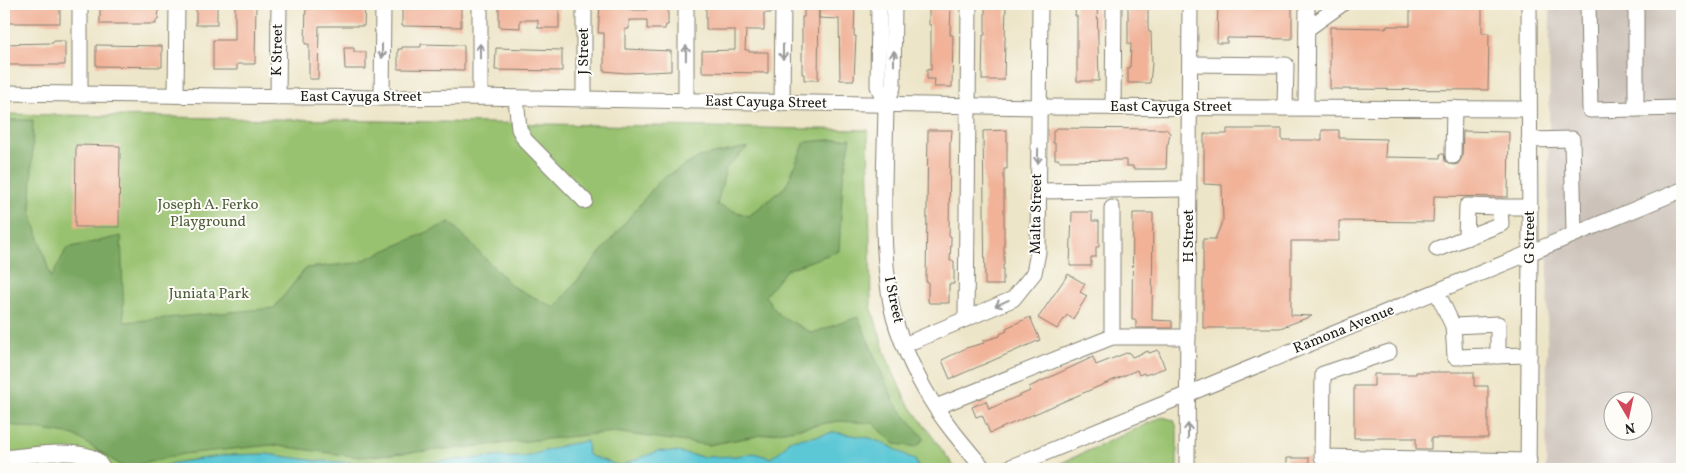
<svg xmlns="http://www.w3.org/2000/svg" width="1686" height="473" viewBox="0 0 1686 473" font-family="Vollkorn,serif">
<rect width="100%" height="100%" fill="#fdfcf7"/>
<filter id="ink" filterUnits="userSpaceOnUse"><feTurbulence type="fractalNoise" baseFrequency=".02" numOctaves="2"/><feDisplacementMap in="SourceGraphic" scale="10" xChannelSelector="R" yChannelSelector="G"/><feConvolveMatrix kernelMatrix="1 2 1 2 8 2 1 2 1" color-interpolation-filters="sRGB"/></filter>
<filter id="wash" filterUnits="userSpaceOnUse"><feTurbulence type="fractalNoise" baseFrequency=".0096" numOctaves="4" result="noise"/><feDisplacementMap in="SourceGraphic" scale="20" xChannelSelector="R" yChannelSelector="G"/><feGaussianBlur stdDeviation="1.12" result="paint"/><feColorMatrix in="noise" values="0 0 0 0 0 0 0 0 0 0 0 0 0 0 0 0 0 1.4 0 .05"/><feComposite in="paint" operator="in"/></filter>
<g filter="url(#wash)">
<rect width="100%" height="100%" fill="#ede5c8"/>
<path fill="#ccc2b9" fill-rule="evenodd" d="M1550,4H1682V469H1546ZM1614,400H1644V430H1614Z"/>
<g fill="#99c26f" stroke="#5a6f46">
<path d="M4,114L868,130L871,306L886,356L905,399L956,469H4Z"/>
<path d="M1162,417L1174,420L1177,428V469H1048Z"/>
</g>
<path fill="#7aa862" stroke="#4b623f" d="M4,120H33L31,212L51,278L67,248L121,236L124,322L274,308L306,268L357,263L450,222L512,286L555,308L660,180L699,157L748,147L726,168L717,205L749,216L786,186L805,142L851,138L843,178L839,251L786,270L765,296L779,315L812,333L858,317L894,402L924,438L917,447L895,444L873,423L838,421L708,445L614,432L461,448L359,457L272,445L183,454L125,468L74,435L4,424Z"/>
<path fill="#5cc7d5" stroke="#3c7278" d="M834,432L870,438L890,446L916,461L918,469H758L745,464L736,469H155L173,463L227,455L266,454L318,461L368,463H418L493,457H525L564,445L587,441L588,455L620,466L658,451L677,452L704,457L736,456L754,453L771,458C779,451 784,450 789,440L818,436Z"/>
<g id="blocks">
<g fill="#f1b298">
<rect x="4" y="4" width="56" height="19"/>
<path d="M100,4H159L158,20H156V24H100Z"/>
<rect x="196" y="4" width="21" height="21"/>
<path d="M235,4H256L255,64H237V70H213V40H235Z"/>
<path d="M306,4H365L364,26H319L318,79H309V44H305Z"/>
<path d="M402,4H461V27L402,26Z"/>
<path d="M499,4H559V28H538V20H520V28L499,27Z"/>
<path d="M600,4H629L628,10H647V4H668V25H666L665,29H647V20H629V29H625V49L671,51V71L626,73L604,71V33H598Z"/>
<path d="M706,4H772V13H764V30H746L745,50H749V52H768V73L702,72V51L735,50V30H706Z"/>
<path d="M804,4H819L818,80H804V74H802V17H804Z"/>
<path d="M840,4H855L854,36H856L854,80H840L839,19L819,18V10H840Z"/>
<path d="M929,4H951L950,35H953L952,87H934L935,79H927V69L931,70V25H929Z"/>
<path d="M985,4H1006L1004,80H982L983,35H985Z"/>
<path d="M1076,4H1097L1099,81H1077V16H1075Z"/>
<path d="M1128,4H1148V27L1149,32H1151L1152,63L1150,83H1128V67H1130L1131,44H1128Z"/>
<path d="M1218,4H1292V39L1227,38V43H1217Z"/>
<path d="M1410,7H1482V33H1489L1488,90L1330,89V27L1387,28V26H1410Z"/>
<path d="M53,41H65V65H4V44L53,43Z"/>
<path d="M421,44L464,45V70L398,69V49H402V47H421Z"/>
<path d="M96,45L162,46V67L96,66Z"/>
<path d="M344,48H354V52H366V69H345Z"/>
<path d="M496,48L562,50V71L495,70Z"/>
<path d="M1056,128L1166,129L1170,133L1168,144H1167L1166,169H1133V166H1126V160L1059,161V159H1055V143H1053V132Z"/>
<path d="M1227,129H1282V140H1322V130H1339V138L1386,139L1385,157L1440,158V154H1444L1445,161L1453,165L1458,164L1462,157L1463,131L1509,132L1508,197L1434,196L1433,222L1339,221V241H1291V315L1312,316L1280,328H1203V239H1215L1223,220L1222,185L1204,184V134H1227Z"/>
<path d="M928,130H952L951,142H950L949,236H951V241L950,261H954V284H949V303H929L928,301V282H926Z"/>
<path d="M1007,130V169H1004V265H1003V285H985L983,131Z"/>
<path d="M76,145L120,146L119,227H75Z"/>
<path d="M1072,212H1092V221H1099V247H1096V257H1091V266H1070Z"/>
<path d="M1133,213H1153L1152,320L1172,321V328H1136V320H1132Z"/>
<path d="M1068,274L1085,284L1080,292L1087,296L1073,319L1067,315L1057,329L1038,318Z"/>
<path d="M1030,317L1040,340L950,379L942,360L966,348L984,343L983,341L1000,336V334L1007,331L1006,328Z"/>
<path d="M1158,350L1165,368L1145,375L1144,373L1139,375L1137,370L990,433L982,415L976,417L972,407L986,401L989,409L1030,391L1029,387L1093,357L1096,365L1129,352L1132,357L1148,351L1149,353Z"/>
<path d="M1416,372H1474V386H1488V438H1431V449H1416V438H1354V386H1374V374H1416Z"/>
<rect x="1287" y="458" width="22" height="11"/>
</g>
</g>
</g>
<g filter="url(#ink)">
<use href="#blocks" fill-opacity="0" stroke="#848072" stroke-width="1"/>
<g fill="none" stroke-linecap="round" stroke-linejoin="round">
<defs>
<g id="minor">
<path d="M584,4V99"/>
<path d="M879,4L878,86L886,105C885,172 879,243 892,309C897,333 913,369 925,390C941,419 963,444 984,469"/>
<path d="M1588,4L1590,110L1682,108"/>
<path d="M1307,29L1342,4"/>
<path d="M1190,64L1286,65L1285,107"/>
<path d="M4,93L382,98L480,97L1039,107L1528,109"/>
<path d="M80,94V4"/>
<path d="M176,95L177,4"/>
<path d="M278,97L279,4"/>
<path d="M480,97V4"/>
<path d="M382,98L383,4"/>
<path d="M516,98L519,129L525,140L585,201"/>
<path d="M686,102V4"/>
<path d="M782,103L783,4"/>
<path d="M886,105L893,87L894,4"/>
<path d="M1113,107L1114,4"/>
<path d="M1306,107L1307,4"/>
<path d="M1636,109V4"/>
<path d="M1529,140L1572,139L1574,234"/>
<path d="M1453,156L1454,108"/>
<path d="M1038,191L1189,189"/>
<path d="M1112,208V337"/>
<path d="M1466,238L1467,206L1500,207"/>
<path d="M1437,249L1501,224L1500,207H1529"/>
<path d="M1437,292L1453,326L1455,357L1529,355"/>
<path d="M966,319L969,4"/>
<path d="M1453,326L1498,324V356"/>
<path d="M904,345L1013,299L1034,273L1038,252L1040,4"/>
<path d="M1389,352L1323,374L1322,457L1529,461"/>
<path d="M936,407L1112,337H1188"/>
<path d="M4,458C25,456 79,447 96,460C99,462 101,467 103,469"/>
<path d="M1006,469L1682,190"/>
<path d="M1187,469L1190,4"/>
<path d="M1528,469L1530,253L1529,4"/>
</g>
</defs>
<use href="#minor" stroke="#848072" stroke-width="17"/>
<use href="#minor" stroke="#fff" stroke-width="15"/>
</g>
<defs><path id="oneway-shaft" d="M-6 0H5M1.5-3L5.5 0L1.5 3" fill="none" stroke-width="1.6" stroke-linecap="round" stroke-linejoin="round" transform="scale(1.25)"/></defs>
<g stroke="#999">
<use href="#oneway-shaft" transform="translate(382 51) rotate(90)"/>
<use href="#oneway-shaft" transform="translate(480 51) rotate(-90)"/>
<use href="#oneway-shaft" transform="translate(783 52) rotate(90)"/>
<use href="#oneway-shaft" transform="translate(686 53) rotate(-89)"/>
<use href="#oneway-shaft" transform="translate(894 58) rotate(-90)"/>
<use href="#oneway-shaft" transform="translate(1038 156) rotate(91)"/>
<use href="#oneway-shaft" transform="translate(1002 303) rotate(156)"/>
<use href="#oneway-shaft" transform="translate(1188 431) rotate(-90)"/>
</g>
</g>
<g text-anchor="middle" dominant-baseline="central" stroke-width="4" stroke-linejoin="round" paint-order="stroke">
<g font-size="15" fill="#1c1c1c" stroke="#fdfcf7">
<text transform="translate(278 50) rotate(-89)">K Street</text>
<text transform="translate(584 51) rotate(-90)">J Street</text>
<text x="361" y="97">East Cayuga Street</text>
<text transform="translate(766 103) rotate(1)">East Cayuga Street</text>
<text x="1171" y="107">East Cayuga Street</text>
<text transform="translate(1037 214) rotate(-89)">Malta Street</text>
<text transform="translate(1189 236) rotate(-90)">H Street</text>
<text transform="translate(1530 237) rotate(-90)">G Street</text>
<text transform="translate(893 300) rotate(78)">I Street</text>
<text transform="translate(1344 330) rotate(-22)">Ramona Avenue</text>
</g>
<g font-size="15" fill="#4e5e3d" stroke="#fdfcf7">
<text x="208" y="205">Joseph A. Ferko<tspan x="208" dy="17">Playground</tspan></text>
<text x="209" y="294">Juniata Park</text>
</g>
</g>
<rect width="1686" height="473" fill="none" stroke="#fdfcf7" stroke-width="20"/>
<g transform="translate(1628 416) rotate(171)"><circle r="24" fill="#fdfcf7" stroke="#a3a29f"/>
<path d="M0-4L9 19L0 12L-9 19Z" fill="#d1495b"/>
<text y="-8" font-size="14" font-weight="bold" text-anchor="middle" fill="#1c1c1c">N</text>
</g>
</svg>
